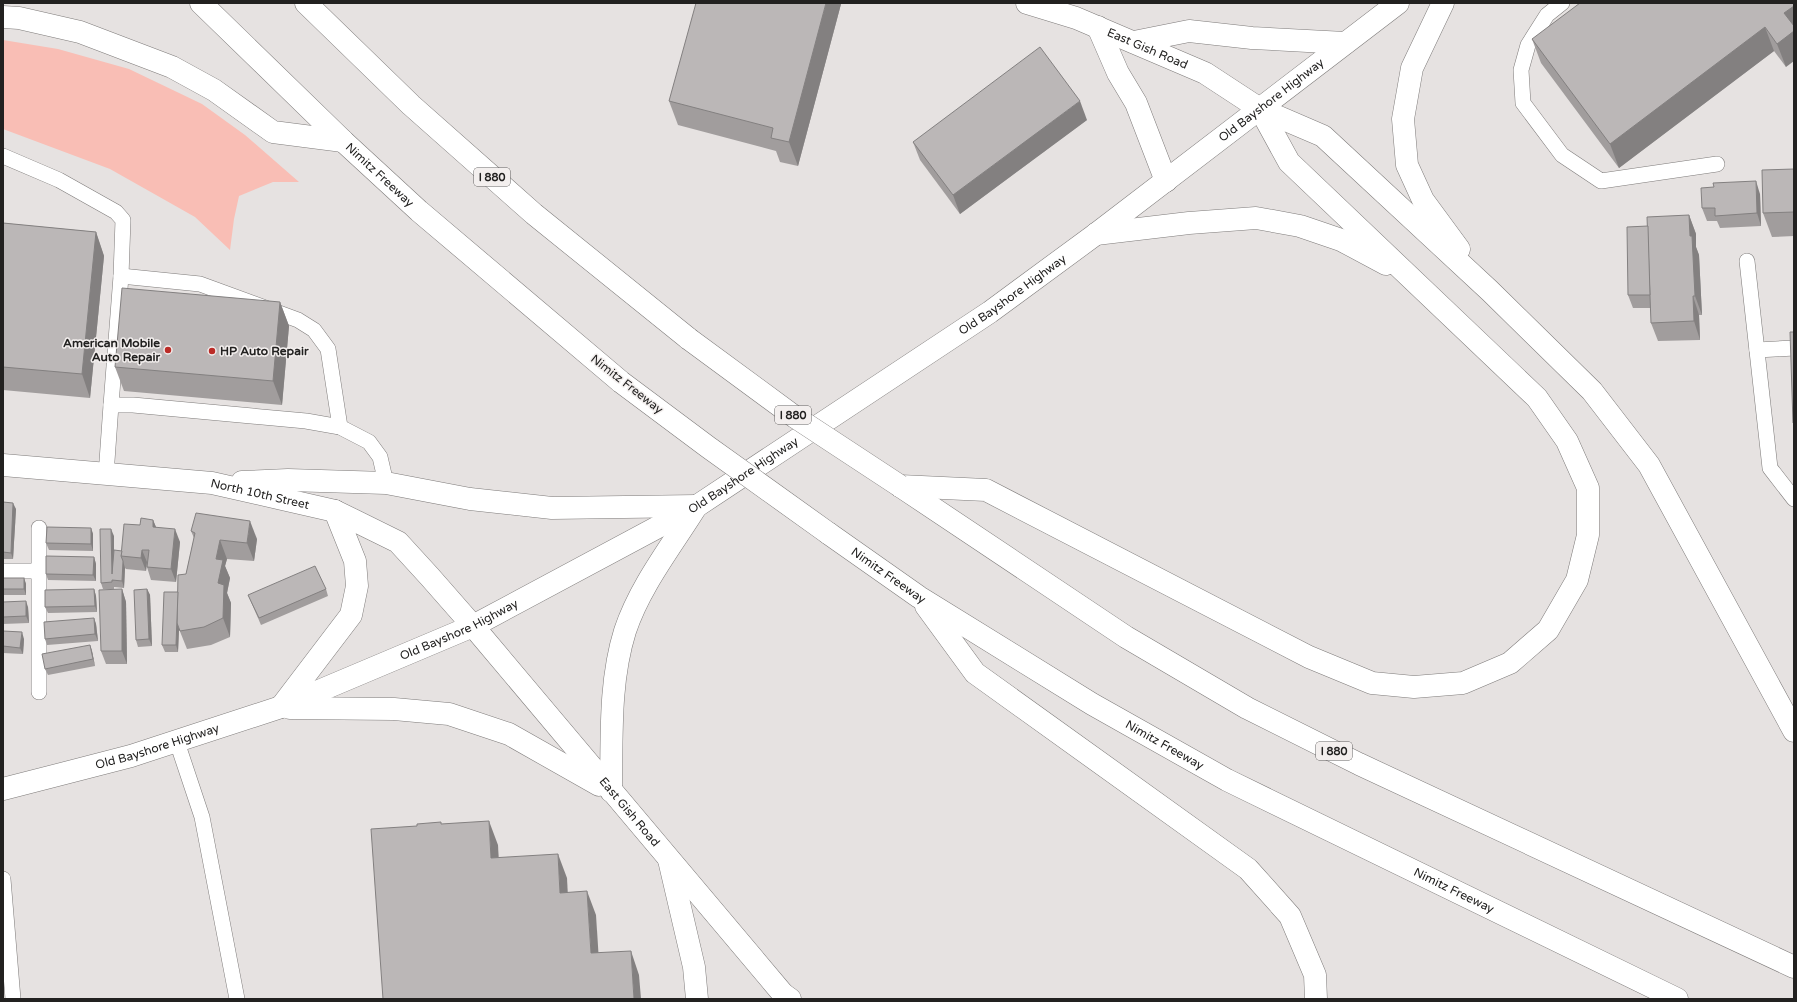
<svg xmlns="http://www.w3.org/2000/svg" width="1797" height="1002" viewBox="0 0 1797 1002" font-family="'Varela Round',sans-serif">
<rect width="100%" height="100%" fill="#e6e2e1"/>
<path fill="#f9beb5" d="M3,40L58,49L129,69L202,104L245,135L299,182H273L239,196L234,219L230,250L195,217L110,169L3,129Z"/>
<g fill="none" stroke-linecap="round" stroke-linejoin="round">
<defs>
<g id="service">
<path d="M1562,3L1547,15L1528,45L1521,70L1523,103L1562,155L1601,181L1717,164"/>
<path d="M3,156L59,180L116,212L123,220L121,276L111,405"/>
<path d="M1747,261L1770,468L1794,499"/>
<path d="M121,276L200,284L298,320L314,330L328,349L340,427"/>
<path d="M1757,350L1794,348"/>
<path d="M106,475L111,405H133L306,421L340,427L369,442L380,457L386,483"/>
<path d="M3,571H39"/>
<path d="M39,692V528"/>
<path d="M177,742L202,817L237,999"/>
<path d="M3,879L13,999"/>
</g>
<g id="minor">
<path id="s1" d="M1027,3L1076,18L1205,73L1260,109"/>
</g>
<g id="secondary">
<path id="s2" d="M3,465L212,483L335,511L398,542L430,577L473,626"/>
<path d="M242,482L288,480L386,483L470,499L552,508L697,506"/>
<path d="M281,707L351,615L357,586L355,561L335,511"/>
<path d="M669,860L694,967L697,999"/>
</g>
<g id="primary">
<path d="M1098,27L1118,73L1136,103L1166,181"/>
<path d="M1134,42L1189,31L1252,38L1345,43"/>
<path id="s3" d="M473,626L783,994"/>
<path d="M290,708L394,709L449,714L509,734L599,785"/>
<path id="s4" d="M3,789L131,756L281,707L473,626L697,506L990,312L1096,234L1398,3"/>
<path d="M611,791C612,738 609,682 625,631C640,586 671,547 696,507"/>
</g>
<g id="motorway">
<path id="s5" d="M201,3L343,141L419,211L621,382"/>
<path d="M306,3L411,105L534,214L689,339"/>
<path d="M1443,3L1412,68L1403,119L1407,165L1423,200L1459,249"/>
<path d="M3,17L19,18L80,32L172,67L214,90L273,132L343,141"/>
<path d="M1260,109L1323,136L1490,291L1592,391L1649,465L1794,731"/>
<path d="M1096,234L1189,223L1256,218L1300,226L1341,240L1386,264"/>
<path d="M900,486L986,490L1309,657L1372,683L1414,687L1463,683L1510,663L1548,630L1577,580L1588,535V488L1567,441L1537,398L1289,162L1260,109"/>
<path d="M900,486L1126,637L1247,708L1359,764L1794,967"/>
<path id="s6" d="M828,533L919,597L1092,704L1227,780L1677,999"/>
<path d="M926,606L975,673L1248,869L1290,916L1315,975L1316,999"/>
<path d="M783,994L790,999"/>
</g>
</defs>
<use href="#service" stroke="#7e7b7a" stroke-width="16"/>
<use href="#minor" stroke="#7e7b7a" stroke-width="23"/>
<use href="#secondary" stroke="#7e7b7a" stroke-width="23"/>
<use href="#primary" stroke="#7e7b7a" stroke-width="23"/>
<use href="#motorway" stroke="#7e7b7a" stroke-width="23"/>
<use href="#service" stroke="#fff" stroke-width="15"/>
<use href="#minor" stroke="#fff" stroke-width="22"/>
<use href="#secondary" stroke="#fff" stroke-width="22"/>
<use href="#primary" stroke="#fff" stroke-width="22"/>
<use href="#motorway" stroke="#fff" stroke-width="22"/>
<defs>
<g id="motorway-bridge">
<path d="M689,339L795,417L900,486"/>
<path d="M621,382L708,447L828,533"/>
</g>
</defs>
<use href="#motorway-bridge" stroke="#7e7b7a" stroke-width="23" stroke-linecap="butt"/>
<use href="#motorway-bridge" stroke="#fff" stroke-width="22"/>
</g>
<g fill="#a19d9d">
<path d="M1794,3L1786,67L1774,51L1619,168L1541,63L1532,39Z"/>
<path d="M841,4L798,166L780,162L776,151L678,125L669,101Z"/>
<path d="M1087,120L960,214L920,160L913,142Z"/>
<path d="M1794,169V236L1772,237L1763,213Z"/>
<path d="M1760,194L1761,226L1720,228L1717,221H1707L1702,208Z"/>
<path d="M1689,215L1696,234V247L1699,255L1702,315H1699L1700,340L1658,341L1651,323V308H1633L1628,295L1648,226Z"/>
<path d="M3,223L96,232L104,256L90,398L3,390Z"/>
<path d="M280,302L289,326L282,405L124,391L115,367Z"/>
<path d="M3,502L16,509L13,559H3Z"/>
<path d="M153,520L156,527L180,542L176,582L151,580L147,567V562L146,571L126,569L125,568L124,588L114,587V589H103L101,583L114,536V553L122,551L140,525Z"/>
<path d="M91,528L93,534V551L49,550L46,543Z"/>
<path d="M191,531L257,539L254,561L227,559L225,566L230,578L227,593L231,603L230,637L211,645L187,649L179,629L178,652H165L162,645L178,592L186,574L194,538Z"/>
<path d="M94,557L96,564V581L48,580L46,574Z"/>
<path d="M3,578H24L26,584V595H3Z"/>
<path d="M94,589L96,596L97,612L48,613L45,607Z"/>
<path d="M122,589L126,602L127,664H106L101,651Z"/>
<path d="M147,589L150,595L152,646L138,647L136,640Z"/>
<path d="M326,589L328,596L261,625L248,595Z"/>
<path d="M3,602L28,607L29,623L3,624Z"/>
<path d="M94,618L96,624L98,641L47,645L45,639Z"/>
<path d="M3,631L24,639L23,654L3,653Z"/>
<path d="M90,645L92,651L95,666L48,675L45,669Z"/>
</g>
<g fill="#838080">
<path d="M826,3H841V4L798,166L789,142Z"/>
<path d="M1794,6V61L1786,67L1777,44L1784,13Z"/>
<path d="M1765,27L1774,51L1619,168L1610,144Z"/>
<path d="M1080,101L1087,120L960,214L953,195Z"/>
<path d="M1756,181L1760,194L1761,226L1757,213Z"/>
<path d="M1689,215L1696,234V247L1699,255L1702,315L1695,296L1690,236Z"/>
<path d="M96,232L104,256L90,398L82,374Z"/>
<path d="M1693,296L1699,315L1700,340L1694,321Z"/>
<path d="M280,302L289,326L282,405L273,381Z"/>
<path d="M13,503L16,509L13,559L11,553Z"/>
<path d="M153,520L158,532L153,527Z"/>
<path d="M250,521L257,539L254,561L247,543Z"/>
<path d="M91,528L93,534V551L91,544Z"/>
<path d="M111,529L114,536V581L112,574Z"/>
<path d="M175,529L180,542L176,582L171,569Z"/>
<path d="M220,540L227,559L225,566L230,578L227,593L231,603L230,637L223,618L218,583L216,559Z"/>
<path d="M142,550L147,562L146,571L141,558Z"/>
<path d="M94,557L96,564V581L93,575Z"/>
<path d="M123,561L125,568L124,588L122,581Z"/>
<path d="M24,578L26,584V595L24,589Z"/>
<path d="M94,589L96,596L97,612L95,606Z"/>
<path d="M122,589L126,602L127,664L122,651Z"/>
<path d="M147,589L150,595L152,646L149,639Z"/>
<path d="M178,592L177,623L179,629L178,652L176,645Z"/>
<path d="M26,601L28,607L29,623L26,616Z"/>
<path d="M94,618L96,624L98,641L95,634Z"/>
<path d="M22,632L24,639L23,654L20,648Z"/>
<path d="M90,645L92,651L95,666L93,659Z"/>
<path d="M489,821L498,845L500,882L491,858Z"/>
<path d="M558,854L567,878L569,917L560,893Z"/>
<path d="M587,891L596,915L600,977L591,953Z"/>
<path d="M631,951L639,975L641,999H634Z"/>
</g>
<g fill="#bbb7b7" stroke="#838080">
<path d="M696,3H826L789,142L771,138L773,128L669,101Z"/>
<path d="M1580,3H1794V6L1784,13L1794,26V31L1777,44L1765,27L1610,144L1532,39Z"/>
<path d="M1040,47L1080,101L953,195L913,142Z"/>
<path d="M1794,169V212L1763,213L1762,170Z"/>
<path d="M1756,181L1757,213L1715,216V208H1702L1701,188L1714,187L1713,183Z"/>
<path d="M1689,215L1690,236H1692L1695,296H1693L1694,321L1651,323L1647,217Z"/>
<path d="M3,223L96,232L82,374L3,367Z"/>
<path d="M1648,226L1650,295H1628L1627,227Z"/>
<path d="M122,288L280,302L273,381L115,367Z"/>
<path d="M1790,332H1794V423H1793Z"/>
<path d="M3,502L13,503L11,553L3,552Z"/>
<path d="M196,513L250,521L247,543L220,540L216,559L223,560L218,583L224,585L223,618L204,627L180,631L177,623L178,575L186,574L195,533L191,531Z"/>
<path d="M141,518L153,520V527L175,529L171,569L147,567L149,550H142L141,558L121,556L124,524L140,525Z"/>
<path d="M47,527L91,528V544L46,543Z"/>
<path d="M100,529H111L112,574L114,550L122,551L121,556L123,561L122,581L112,580V582L101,583Z"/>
<path d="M46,556L94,557L93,575L46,574Z"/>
<path d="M315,566L326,589L259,618L248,595Z"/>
<rect x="3" y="578" width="21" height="11"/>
<path d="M94,589L95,606L45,607V590Z"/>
<path d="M122,589V651H101L99,590Z"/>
<path d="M147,589L149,639L136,640L134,590Z"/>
<path d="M164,592H178L176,645H162Z"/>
<path d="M26,601V616L3,617V602Z"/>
<path d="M94,618L95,634L45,639L44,622Z"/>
<path d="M3,631L22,632L20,648L3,646Z"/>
<path d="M90,645L93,659L45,669L42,654Z"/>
<path d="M489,821L491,858L558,854L560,893L587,891L591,953L631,951L634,999H383L371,829L417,826V824L441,822V824Z"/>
</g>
<g fill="#bb2c27" stroke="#f3efee" stroke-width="1.5">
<circle cx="168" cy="350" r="4"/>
<circle cx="212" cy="351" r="4"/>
</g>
<g text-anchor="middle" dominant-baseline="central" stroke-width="3" stroke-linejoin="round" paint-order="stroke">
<g fill="#f3efee" stroke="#615f5e" stroke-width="1">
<rect x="474" y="168" width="36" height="18" rx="3"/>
<rect x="775" y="406" width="36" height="18" rx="3"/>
<rect x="1316" y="742" width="36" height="18" rx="3"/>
</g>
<g font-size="11" font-weight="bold" fill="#222120">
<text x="492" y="177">I 880</text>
<text x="793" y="415">I 880</text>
<text x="1334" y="751">I 880</text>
</g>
<g font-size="12" fill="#222120" stroke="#f3efee">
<text stroke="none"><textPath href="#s1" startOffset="129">East Gish Road</textPath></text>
<text stroke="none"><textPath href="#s4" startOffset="1456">Old Bayshore Highway</textPath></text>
<text stroke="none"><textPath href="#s5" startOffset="248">Nimitz Freeway</textPath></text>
<text stroke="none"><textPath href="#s4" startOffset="1132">Old Bayshore Highway</textPath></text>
<text transform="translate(627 384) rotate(38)">Nimitz Freeway</text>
<text stroke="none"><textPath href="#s4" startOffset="808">Old Bayshore Highway</textPath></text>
<text stroke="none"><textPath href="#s2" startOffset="259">North 10th Street</textPath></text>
<text stroke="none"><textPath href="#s6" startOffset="74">Nimitz Freeway</textPath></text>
<text stroke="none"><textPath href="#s4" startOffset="484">Old Bayshore Highway</textPath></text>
<text stroke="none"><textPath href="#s6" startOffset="398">Nimitz Freeway</textPath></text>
<text stroke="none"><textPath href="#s4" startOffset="160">Old Bayshore Highway</textPath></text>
<text stroke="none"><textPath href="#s3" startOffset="243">East Gish Road</textPath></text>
<text stroke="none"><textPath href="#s6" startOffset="722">Nimitz Freeway</textPath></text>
</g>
<g font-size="12" font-weight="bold" fill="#222120" stroke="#f3efee" text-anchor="end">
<text x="160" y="343">American Mobile<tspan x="160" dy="14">Auto Repair</tspan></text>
<text x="220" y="351" text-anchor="start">HP Auto Repair</text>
</g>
</g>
<rect width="1797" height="1002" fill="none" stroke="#222120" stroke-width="8"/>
</svg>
